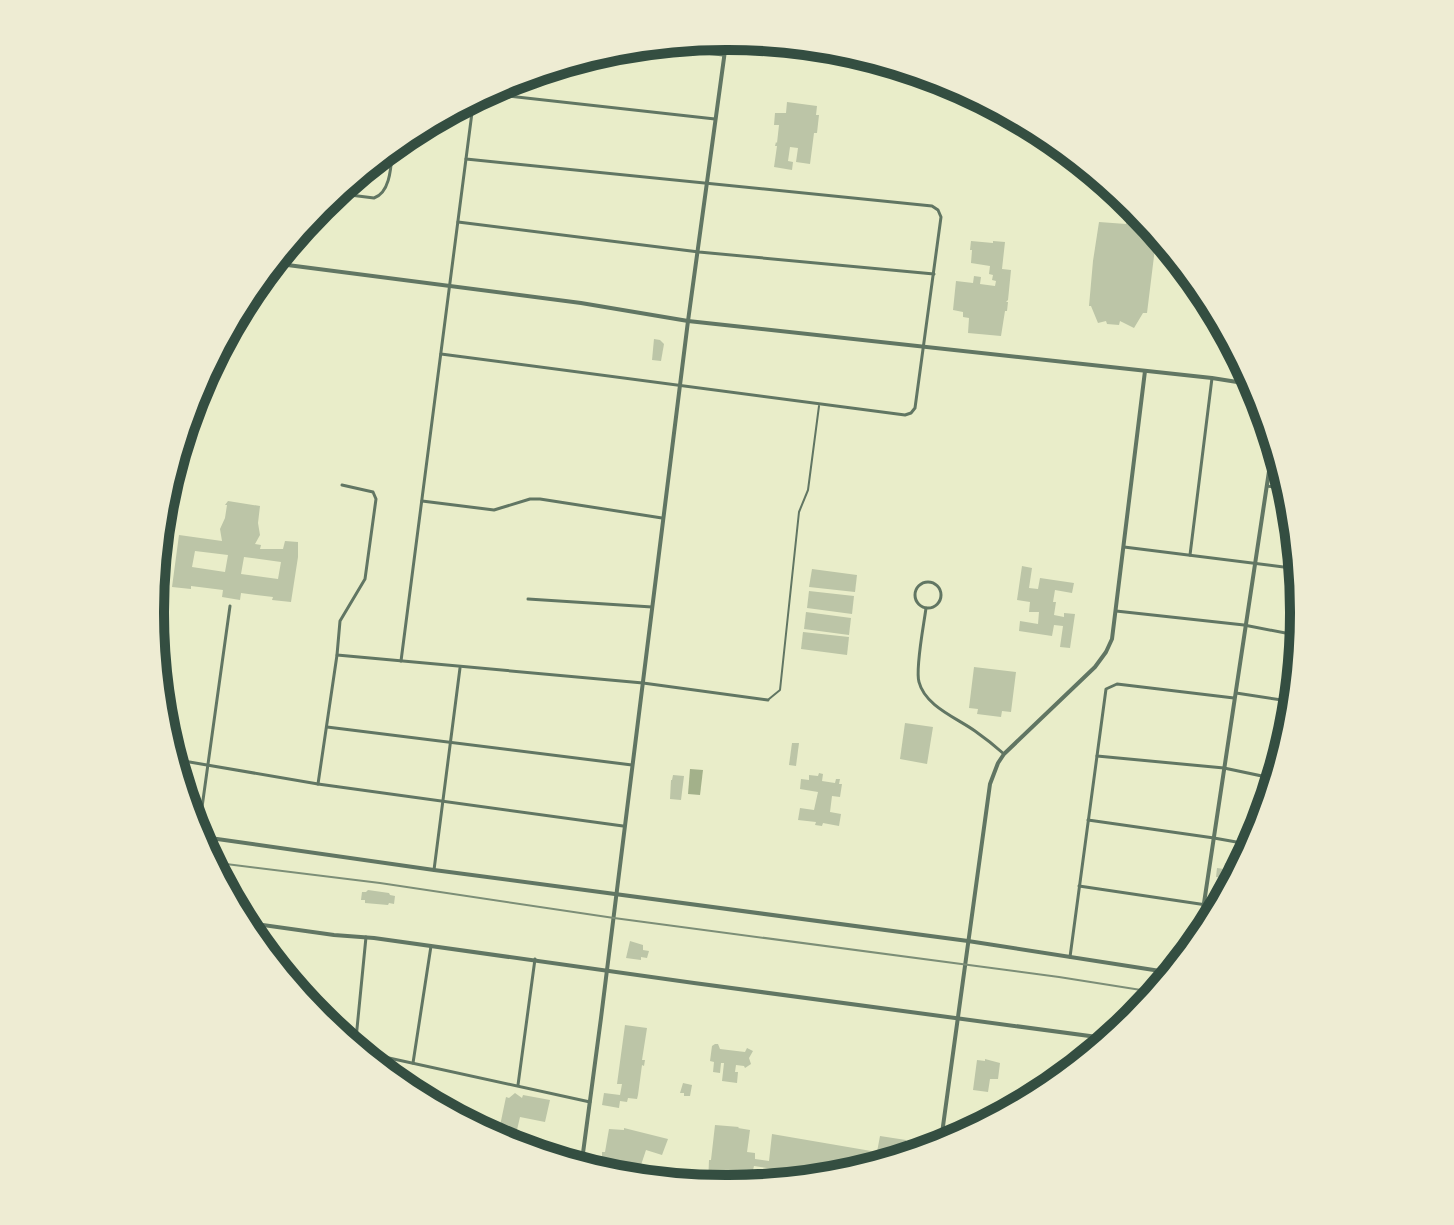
<svg xmlns="http://www.w3.org/2000/svg" width="1454" height="1225" viewBox="0 0 1454 1225" font-family="'Archivo Narrow',sans-serif">
<rect width="100%" height="100%" fill="#e9edc9"/>
<path fill="#a3b18a" d="M690,769L703,770L700,795L688,794Z"/>
<g fill="#bcc5a7" fill-rule="evenodd">
<path d="M787,102L817,106L816,115H819L817,133H814L810,164L796,162L798,148L790,147L788,161L793,162L792,170L774,167L777,146H775L776,142L777,143L779,125H774L775,113H786Z"/>
<path d="M1133,210L1140,212L1157,232L1147,313H1143L1134,328L1120,321L1119,325L1107,324L1106,321L1098,323L1091,306H1089L1093,261L1099,222L1126,224V219L1131,220Z"/>
<path d="M971,241L993,243V241L1005,242L1002,269L1011,270L1008,300L1006,302H1008L1007,311H1005L1001,336L968,333L969,318L963,317V312L953,310L956,281L973,283L974,276L981,277L980,284L995,286L996,281L992,280L993,275L989,274L990,266L971,263L972,250H970Z"/>
<path d="M654,339L660,340L664,344L661,361L652,360Z"/>
<path d="M228,501L260,506L258,523L260,535L255,544L261,545L260,549H283L285,541L298,542V557L291,602L272,600L273,597L241,593L240,600L222,597L223,590L191,586V589L172,587L179,535L222,541L220,529L225,518L227,505H225ZM195,551L228,555L225,572L192,567ZM244,557L281,562L278,579L241,574Z"/>
<path d="M1022,566L1032,568L1029,588L1038,589L1040,578L1074,583L1072,593L1055,590L1053,602H1056L1054,615L1064,617V613L1075,614L1070,648L1060,647L1063,626L1054,625L1052,636L1019,631L1020,621L1038,624L1039,612H1029L1030,602L1017,600Z"/>
<path d="M812,569L857,575L855,592L809,587Z"/>
<path d="M809,591L854,596L852,614L807,608Z"/>
<path d="M806,612L851,618L849,635L804,629Z"/>
<path d="M803,632L849,637L847,655L801,649Z"/>
<path d="M974,667L1016,672L1011,712L1002,711L1001,717L977,714L978,709L969,708Z"/>
<path d="M905,723L933,727L927,764L900,759Z"/>
<path d="M792,743H799L796,766L789,765Z"/>
<path d="M819,773L823,774L822,781L835,783L836,779H840L839,784H842L840,797L832,796L830,812L841,814L839,826L823,823L822,826L815,825L816,822L798,820L800,808L814,810L818,792L800,789L801,779L809,780V775L818,776Z"/>
<path d="M673,775L684,776L681,800L670,799L671,780H672Z"/>
<path d="M1225,863L1233,864L1231,879L1216,877L1217,868L1224,869Z"/>
<path d="M368,890L389,893L390,895L395,896L394,904L389,903L388,905L365,903V900H361L362,892H366Z"/>
<path d="M630,941L643,945V950L649,951L647,958L641,957V960L626,958Z"/>
<path d="M625,1025L647,1028L642,1060H645L644,1066L642,1065L638,1095L637,1099L628,1098L627,1102L620,1101L619,1108L602,1105L604,1093L620,1095L622,1084H617Z"/>
<path d="M715,1044H718L720,1049L745,1052L747,1048L753,1051L749,1058L751,1064L745,1068L744,1066L736,1065L735,1072H738L737,1083L722,1081L724,1063H721L720,1073L713,1072L714,1062L710,1061L712,1046Z"/>
<path d="M985,1059L1000,1063L998,1079H990L988,1092L973,1090L977,1060L985,1061Z"/>
<path d="M683,1083L692,1085L690,1096H684V1093H680Z"/>
<path d="M515,1093L522,1098L523,1095L550,1100L545,1122L520,1117L513,1147L497,1140L506,1097L509,1098Z"/>
<path d="M715,1125L739,1127L738,1128L750,1130L747,1152L755,1153V1159L769,1161L772,1134L877,1152L880,1136L906,1140V1142L920,1143L921,1145L930,1146L929,1151L907,1157L908,1152L889,1149L887,1164L839,1178L808,1181L810,1171L804,1170V1174L754,1166L749,1187L727,1189L714,1188V1185L708,1184L709,1160H711Z"/>
<path d="M624,1128L668,1139L662,1155L646,1150L636,1180L614,1178L604,1175L603,1171L604,1162H602V1152H605L609,1129L624,1130Z"/>
</g>
<g fill="none" stroke-linecap="round" stroke-linejoin="round">
<path stroke="#617663" stroke-width="2" d="M769,699L780,690L799,512L808,490L819,406"/>
<g stroke="#617663" stroke-width="3">
<path d="M632,45L723,55"/>
<path d="M482,93L715,119"/>
<path d="M334,193L374,198C392,192 391,161 393,145"/>
<path d="M458,222L699,252L934,274"/>
<path d="M441,354L905,415L911,413L915,408L941,217L938,210L932,206L466,159"/>
<path d="M1267,486L1289,489"/>
<path d="M422,501L494,510L530,499H540L662,518"/>
<path d="M1124,547L1299,569"/>
<path d="M1190,555L1212,378"/>
<circle cx="928" cy="595" r="13"/>
<path d="M528,599L652,607"/>
<path d="M926,608C924,624 915,669 919,682C925,706 957,718 975,731C985,738 995,746 1004,754"/>
<path d="M1116,611L1244,625L1301,636"/>
<path d="M337,655L643,683L768,700"/>
<path d="M401,661L474,97"/>
<path d="M1236,693L1295,702"/>
<path d="M327,727L632,765"/>
<path d="M1097,756L1224,768L1276,779"/>
<path d="M172,759L318,784L623,826"/>
<path d="M318,784L337,655L340,621L365,579L376,499L373,492L342,485"/>
<path d="M1088,820L1214,838L1253,845"/>
<path d="M198,836L230,606"/>
<path d="M434,870L460,668"/>
<path d="M1079,886L1220,907"/>
<path d="M1070,957L1106,689L1117,684L1234,698"/>
<path d="M355,1049L366,937"/>
<path d="M357,1051L590,1102"/>
<path d="M413,1063L431,946"/>
<path d="M518,1085L535,959"/>
</g>
<g stroke="#617663" stroke-width="4">
<path d="M272,263L581,303L688,321L1212,378L1256,385"/>
<path d="M153,591L159,630L156,665"/>
<path d="M196,836L434,870L968,941L1173,973"/>
<path d="M242,922L334,935L374,938L694,983L1112,1039"/>
<path d="M1198,943L1274,438"/>
<path d="M940,1148L990,784L998,763L1004,754L1095,667L1106,652L1112,639L1145,371"/>
<path d="M581,1168L601,1018L688,321L727,36"/>
</g>
<path stroke="#7c8e77" stroke-width="2" d="M210,862L380,883L614,918L1059,977L1141,990L1156,994"/>
</g>
<path d="M0 0H1454V1225H0ZM726 50H728A562 562 0 0 1 1290 612V613A562 562 0 0 1 728 1175H726A562 562 0 0 1 164 613V612A562 562 0 0 1 726 50Z" fill="#eeecd3" fill-rule="evenodd"/>
<path fill="none" stroke="#344e41" stroke-width="10" d="M726 50H728A562 562 0 0 1 1290 612V613A562 562 0 0 1 728 1175H726A562 562 0 0 1 164 613V612A562 562 0 0 1 726 50Z"/>
</svg>
